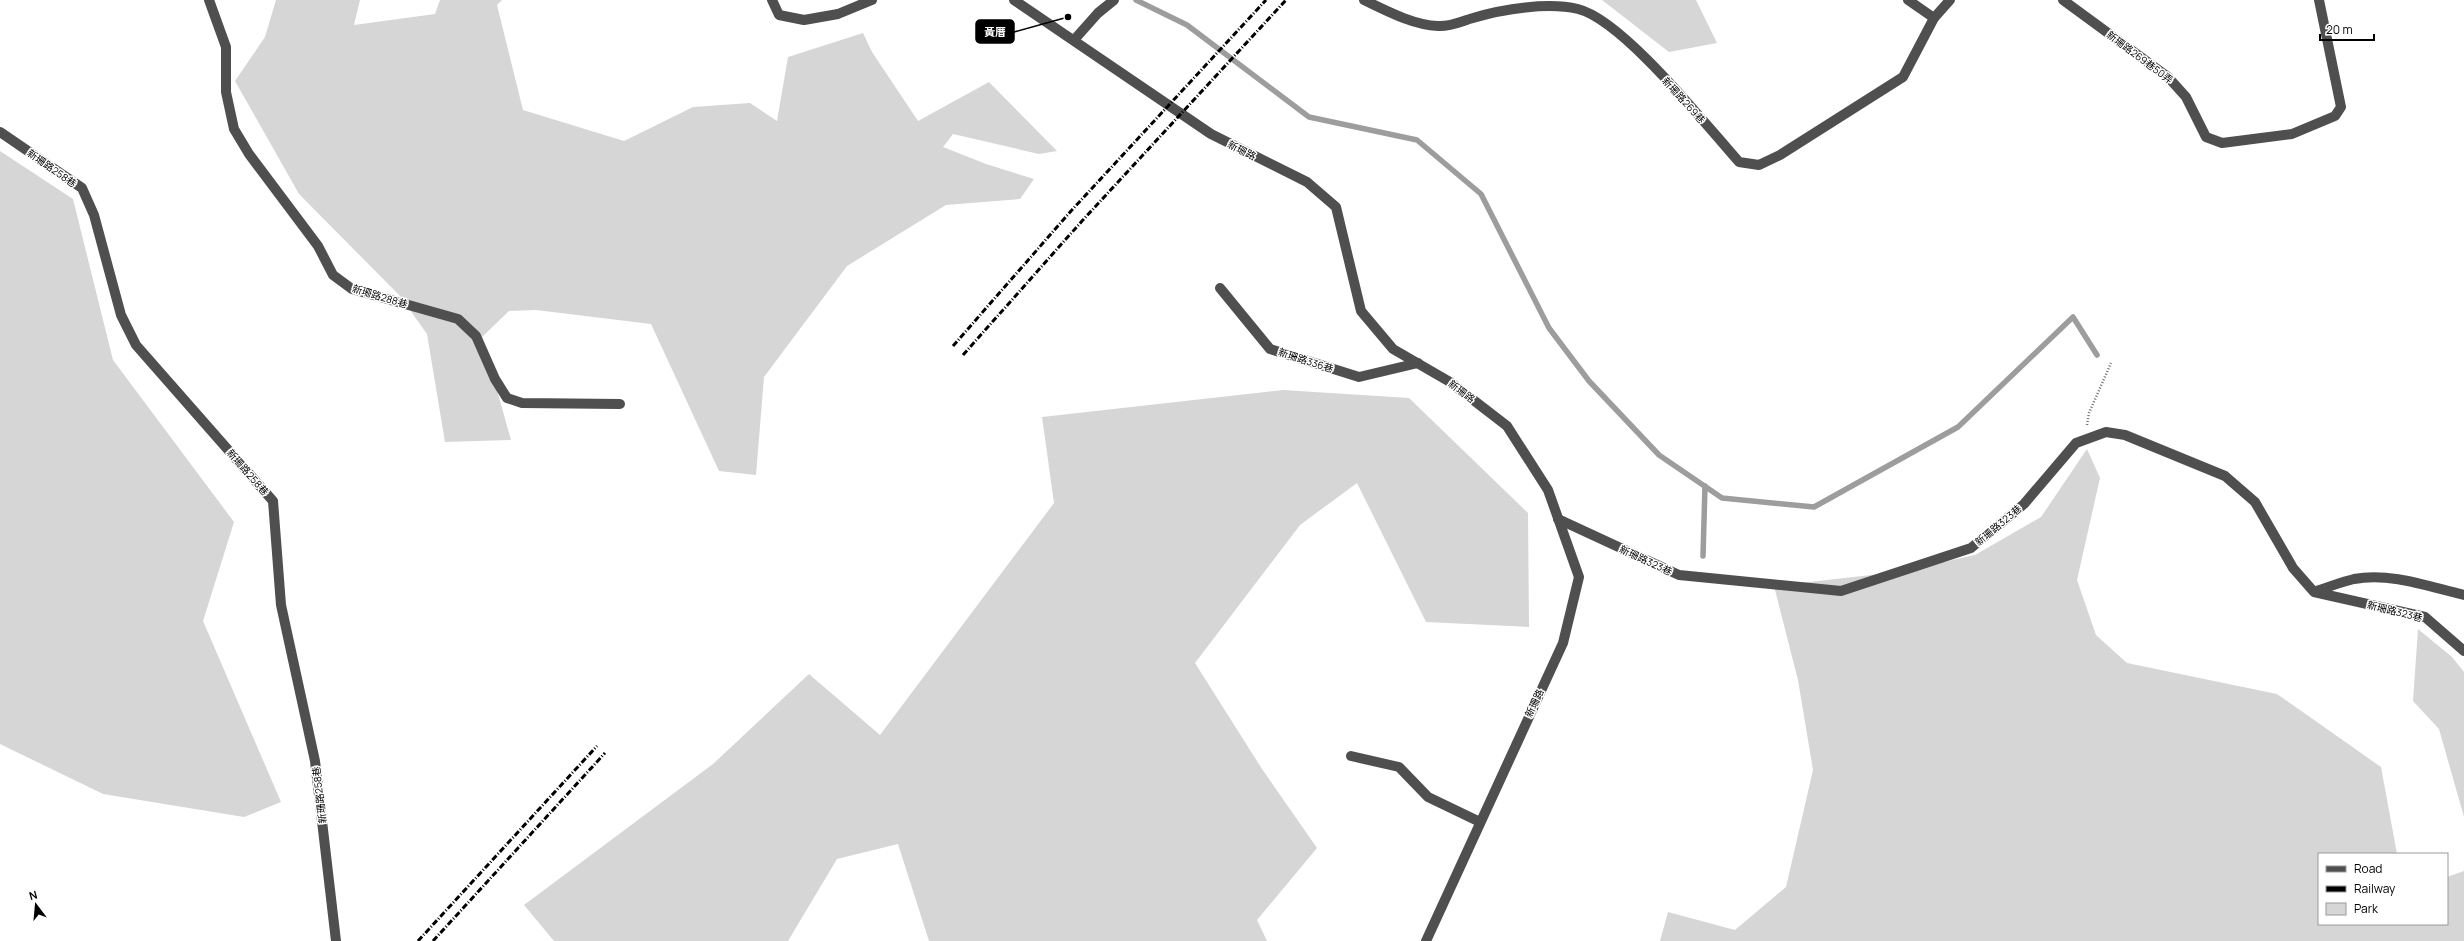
<svg xmlns="http://www.w3.org/2000/svg" width="2464" height="941" viewBox="0 0 2464 941" font-family="Manrope,'Noto Sans TC',sans-serif">
<rect width="100%" height="100%" fill="#fff"/>
<g fill="#d6d6d6">
<path d="M276,0H360L354,25L435,14L440,0H502L497,5L523,110L624,141L693,107L750,103L777,121L788,57L863,33L872,52L918,121L989,82L1057,151L1039,154L953,134L943,147L986,164L1034,179L1020,199L946,205L847,266L764,377L756,475L719,471L651,324L536,310L509,311L482,337L511,440L445,442L427,334L400,296L299,194L235,81L265,37Z"/>
<path d="M1602,0H1696L1717,43L1669,52Z"/>
<path d="M0,151L73,199L113,360L234,522L203,621L281,802L244,817L103,794L0,744Z"/>
<path d="M1283,390L1409,398L1528,513L1529,627L1426,622L1357,483L1300,525L1195,663L1262,769L1317,848L1257,920L1267,941H929L898,844L837,859L788,941H554L524,905L713,764L809,674L880,735L1054,503L1042,417Z"/>
<path d="M2087,449L2100,478L2077,580L2096,635L2127,663L2277,694L2381,767L2397,854H2319V924H2447V877L2464,871V941H1660L1668,912L1735,930L1786,887L1813,770L1798,680L1774,586L1898,572L1975,555L2041,517Z"/>
<path d="M2418,629L2452,657L2464,672V817L2439,729L2413,701Z"/>
</g>
<g fill="none" stroke-linecap="round" stroke-linejoin="round">
<g stroke="#9d9d9d" stroke-width="5.5">
<path d="M1136,0L1187,25L1309,117L1417,140L1481,194L1549,328L1589,381L1659,455L1722,498L1814,507L1958,427L2073,317L2097,355"/>
<path d="M1703,556L1705,486"/>
</g>
<path stroke="#717171" stroke-width="2.5" stroke-dasharray="1 2" stroke-linecap="butt" d="M2087,425L2089,413L2111,363"/>
<g stroke="#4f4f4f" stroke-width="10">
<path d="M209,0L226,47V92L234,129L249,154L318,246L333,275L352,289L458,319L476,336L495,379L507,398L522,403L620,404"/>
<path d="M772,0L779,15L804,20L838,14L872,0"/>
<path d="M1014,0L1211,134L1307,182L1336,207L1361,311L1393,349L1450,382L1507,426L1548,490L1579,577L1563,643L1426,941"/>
<path d="M1364,0C1387,11 1413,25 1438,26C1450,27 1462,21 1473,18C1503,9 1548,2 1578,9C1623,20 1706,125 1739,162L1759,165L1780,155L1903,77L1934,18L1950,0"/>
<path d="M1908,0L1934,18"/>
<path d="M2063,0L2168,77L2186,97L2206,137L2222,143L2292,134L2335,116L2341,107L2319,0"/>
<path d="M1074,40L1098,13L1114,0"/>
<path d="M0,132L82,188L94,215L121,315L136,345L273,501L281,605L315,761L336,941"/>
<path d="M1220,288L1270,349L1359,377L1418,363"/>
<path d="M1558,519L1679,575L1841,591L1971,548L2024,504L2076,443L2106,432L2125,435L2225,476L2255,502L2293,568L2314,592L2425,617L2464,651"/>
<path d="M2316,591C2329,587 2341,582 2354,579C2390,572 2430,587 2464,595"/>
<path d="M1351,756L1399,767L1428,797L1480,822"/>
</g>
<g stroke="#000" stroke-width="3" stroke-dasharray="6 2 1 2" stroke-linecap="butt">
<path d="M953,346L1071,211L1266,0"/>
<path d="M963,355L1082,221L1286,0"/>
<path d="M418,941L597,746"/>
<path d="M433,941L605,753"/>
</g>
</g>
<g text-anchor="middle" dominant-baseline="central" stroke-width="3" stroke-linejoin="round" paint-order="stroke">
<g font-size="10" fill="#000" stroke="#fff">
<text transform="translate(2140 57) rotate(37)">新珊路269巷50弄</text>
<text transform="translate(1684 100) rotate(48)">新珊路269巷</text>
<text transform="translate(1242 150) rotate(27)">新珊路</text>
<text transform="translate(52 168) rotate(35)">新珊路258巷</text>
<text transform="translate(380 296) rotate(17)">新珊路288巷</text>
<text transform="translate(1306 360) rotate(18)">新珊路336巷</text>
<text transform="translate(1462 391) rotate(37)">新珊路</text>
<text transform="translate(248 472) rotate(49)">新珊路258巷</text>
<text transform="translate(1998 525) rotate(-40)">新珊路323巷</text>
<text transform="translate(1646 560) rotate(25)">新珊路323巷</text>
<text transform="translate(2395 611) rotate(14)">新珊路323巷</text>
<text transform="translate(1534 703) rotate(-65)">新珊路</text>
<text transform="translate(319 795) rotate(-97)">新珊路258巷</text>
</g>
</g>
<path fill="none" stroke="#000" stroke-width="1.5" d="M1068 17L1014 32"/>
<circle fill="#000" stroke="#fff" stroke-width="1.5" cx="1068" cy="17" r="4"/>
<rect fill="#000" stroke="#000" stroke-width="1.5" x="976" y="20" width="38" height="23" rx="4"/>
<g font-size="11" text-anchor="middle" font-weight="bold" fill="#fff">
<text x="995" y="36">黃厝</text>
</g>
<rect x="2318" y="853" width="130" height="72" fill="#ffffff" stroke="#999999"/>
<rect x="2326" y="866" width="20" height="6" fill="#4f4f4f" stroke="#999999"/>
<text x="2354" y="873" font-size="12" fill="#000000">Road</text>
<rect x="2326" y="886" width="20" height="6" fill="#000000" stroke="#999999"/>
<text x="2354" y="893" font-size="12" fill="#000000">Railway</text>
<rect x="2326" y="903" width="20" height="12" fill="#d6d6d6" stroke="#999999"/>
<text x="2354" y="913" font-size="12" fill="#000000">Park</text>
<g transform="translate(36 905) rotate(344)" stroke="#ffffff" stroke-width="3" paint-order="stroke">
<path d="M0-3L7 15L0 10L-7 15Z" fill="#000000"/>
<text y="-6" font-size="11" font-weight="bold" text-anchor="middle" fill="#000000">N</text>
</g>
<path d="M2320 34v6h54v-6" fill="none" stroke="#000000" stroke-width="2"/>
<text x="2326" y="34" font-size="12" fill="#000000" stroke="#ffffff" stroke-width="3" paint-order="stroke">20 m</text>
</svg>
